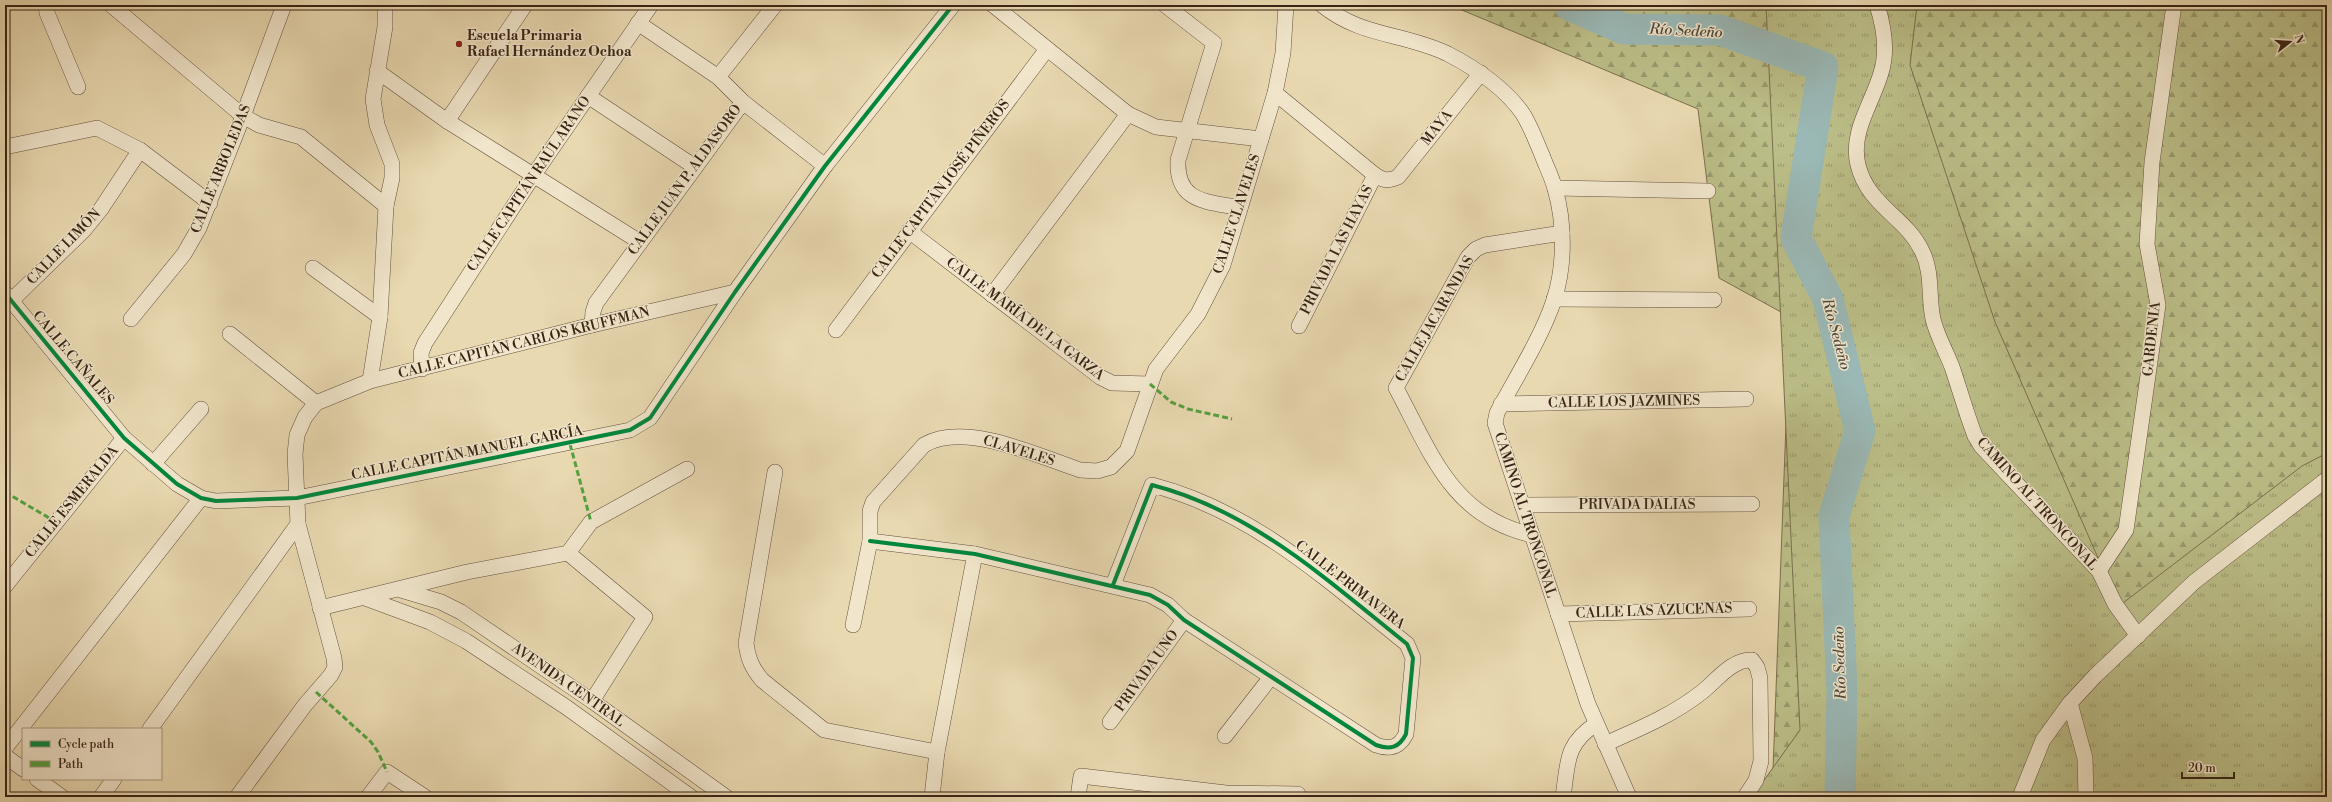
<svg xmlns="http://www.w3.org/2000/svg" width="2332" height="802" viewBox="0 0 2332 802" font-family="'Libre Bodoni',serif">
<defs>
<pattern id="forest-firs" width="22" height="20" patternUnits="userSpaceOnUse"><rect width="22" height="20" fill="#bbbe88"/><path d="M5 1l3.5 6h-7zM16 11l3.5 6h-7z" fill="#999a6e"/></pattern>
<pattern id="park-tufts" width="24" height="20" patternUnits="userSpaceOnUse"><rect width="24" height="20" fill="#bbbe88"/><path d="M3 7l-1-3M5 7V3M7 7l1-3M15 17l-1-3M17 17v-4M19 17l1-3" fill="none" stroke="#999a6e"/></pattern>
</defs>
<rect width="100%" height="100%" fill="#e9d9b1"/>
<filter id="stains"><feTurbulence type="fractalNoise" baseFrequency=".005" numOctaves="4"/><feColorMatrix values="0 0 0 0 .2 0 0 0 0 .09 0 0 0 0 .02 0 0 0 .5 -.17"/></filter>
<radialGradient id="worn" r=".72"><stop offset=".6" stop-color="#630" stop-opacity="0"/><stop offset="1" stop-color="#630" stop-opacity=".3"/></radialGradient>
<path fill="url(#forest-firs)" stroke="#7a704e" d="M1450,5H2327V797H1772L1790,317L1719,278L1698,109Z"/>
<path fill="url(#park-tufts)" stroke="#7a704e" d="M1766,5H1917L1910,65L1995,322L2119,606L2302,466L2327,453V797H1752L1800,730Z"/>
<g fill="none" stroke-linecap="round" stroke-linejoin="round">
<path stroke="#9ab8b5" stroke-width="31" d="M1569,5L1624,29L1720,30L1823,67L1796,238L1828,299L1860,431L1834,516L1842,690L1840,797"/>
<defs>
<g id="minor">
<path d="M46,5L47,13L78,87"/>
<path d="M111,5L243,116L259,125L301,137L386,206"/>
<path d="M993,5L1128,114L1156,127L1261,139"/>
<path d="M1165,5L1214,43L1178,160C1176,203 1207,201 1240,208"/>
<path d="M1322,5C1361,37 1405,33 1448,54C1475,68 1505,88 1523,114C1531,127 1536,141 1542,155C1546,166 1552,177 1555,189C1565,223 1565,266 1554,300C1541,339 1516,377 1497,413L1495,423L1588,704L1629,797"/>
<path d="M1877,5C1884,27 1888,51 1881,73C1872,104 1850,132 1858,165C1868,206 1906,217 1922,251C1933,273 1928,296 1933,319C1937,336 1946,351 1952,367C1960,390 1966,413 1975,436L1981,446L2099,571L2115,604L2138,636"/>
<path d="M638,23L718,77L743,102L825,166"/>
<path d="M377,71L447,121L640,242"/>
<path d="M718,77L775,5"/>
<path d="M1275,93L1375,175C1384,181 1389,181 1398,177L1481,73"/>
<path d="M588,96L695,167"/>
<path d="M447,121L525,5"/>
<path d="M5,147L97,128L140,150L210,203"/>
<path d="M1555,188L1708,191"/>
<path d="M909,231L1100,377L1112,383L1150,384"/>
<path d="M313,268L380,317"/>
<path d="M5,293L124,438L177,484L201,498L216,501L297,498L630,430L650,418L735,292L825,166L953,5"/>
<path d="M992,295L1128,114"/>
<path d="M1554,299L1714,300"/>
<path d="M11,301L84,230L101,209L140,150"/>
<path d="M131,319L184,254L199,228L243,116L284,5"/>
<path d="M592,325L593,312L596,303L743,102"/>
<path d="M1299,326L1375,175"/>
<path d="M836,330L1047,49"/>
<path d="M230,334L316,403"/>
<path d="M422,369L421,353L425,343L533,176L651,5"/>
<path d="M370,381L380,317L386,206L392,178V164L377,125L373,99L385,27V5"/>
<path d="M316,403L370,381L592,325L735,292"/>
<path d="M1501,404L1746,399"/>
<path d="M153,464L201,409"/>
<path d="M775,472L746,643C748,659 752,668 762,680L824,730L937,752"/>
<path d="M1522,505L1752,504"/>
<path d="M1532,535C1452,517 1431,453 1396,388L1468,257L1476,249L1485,245L1562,233"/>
<path d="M870,541L975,554L1150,595L1168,605L1184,620L1376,745C1390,750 1399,748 1406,734L1413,658L1407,644C1328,581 1253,511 1152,485L1113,585"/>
<path d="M568,553L645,617L592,701"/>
<path d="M2099,571L2126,530L2158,305L2147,244L2152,162L2174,5"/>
<path d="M5,586L124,438"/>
<path d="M401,590L441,602L461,612L592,701L726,797"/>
<path d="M365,598L430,622L466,641L566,707L691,797"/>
<path d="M320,608L467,572L568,553L591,522L687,469"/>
<path d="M1558,614L1749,609"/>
<path d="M853,625L870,541V511L873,502L924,445C965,421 1038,456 1080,470L1097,471L1111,467L1127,451L1156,369L1198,314L1223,265L1275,93L1283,53L1286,5"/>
<path d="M2070,703L2085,758L2086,797"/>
<path d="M1110,722L1184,620"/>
<path d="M150,729L298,524"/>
<path d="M1225,736L1271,677"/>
<path d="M1605,744C1639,729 1673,715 1702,692C1717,680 1732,659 1752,660L1757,667L1760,678L1761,761L1756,780L1745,797"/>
<path d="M5,748L201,498"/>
<path d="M5,756L23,769"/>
<path d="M37,779L62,797"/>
<path d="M101,797L114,779"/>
<path d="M237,797L305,705L331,675L335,667L334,658L298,524L295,454L297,435L305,417L316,403"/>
<path d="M368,797L387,772L425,797"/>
<path d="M932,797L937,752L975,554"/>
<path d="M1078,797L1081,776L1226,793L1298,794"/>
<path d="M1563,797C1568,763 1565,744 1596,724"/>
<path d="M2020,797L2043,740L2070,703L2095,676L2194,582L2327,479"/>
</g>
</defs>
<use href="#minor" stroke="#64503c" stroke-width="16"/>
<use href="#minor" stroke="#f1e6cc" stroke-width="15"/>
<g stroke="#53a240" stroke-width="3" stroke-dasharray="6 3" stroke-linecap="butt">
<path d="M1150,384L1171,402L1188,409L1232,419"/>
<path d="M570,444L591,522"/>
<path d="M5,492L56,522"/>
<path d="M316,692L371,742L378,752L387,772"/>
</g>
<defs>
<g id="cycleway">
<path d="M5,293L124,438L177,484L201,498L216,501L297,498L630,430L650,418L735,292L825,166L953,5"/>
<path d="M870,541L975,554L1150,595L1168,605L1184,620L1376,745C1390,750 1399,748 1406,734L1413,658L1407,644C1328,581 1253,511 1152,485L1113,585"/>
</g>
</defs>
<use href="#cycleway" stroke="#f1e6cc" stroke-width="6"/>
<use href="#cycleway" stroke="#00873e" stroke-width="4"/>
</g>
<circle fill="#8f2418" stroke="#f1e6cc" stroke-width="1.5" cx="459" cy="44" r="4"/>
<g text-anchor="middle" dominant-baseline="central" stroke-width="3" stroke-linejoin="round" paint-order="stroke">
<g font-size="14" font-weight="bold" fill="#382315" stroke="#f1e6cc" text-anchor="start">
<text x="467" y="36">Escuela Primaria<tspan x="467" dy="16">Rafael Hernández Ochoa</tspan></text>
</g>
<g font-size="14" fill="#382315" stroke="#f1e6cc">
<text transform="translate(1437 128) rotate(-51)">MAYA</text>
<text transform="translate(221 169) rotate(-68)">CALLE ARBOLEDAS</text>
<text transform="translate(685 180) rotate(-54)">CALLE JUAN P. ALDASORO</text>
<text transform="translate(529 184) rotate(-56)">CALLE CAPITÁN RAÚL ARANO</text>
<text transform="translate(941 189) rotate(-53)">CALLE CAPITÁN JOSÉ PIÑEROS</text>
<text transform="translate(1237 214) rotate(-72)">CALLE CLAVELES</text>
<text transform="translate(64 247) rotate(-46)">CALLE LIMÓN</text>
<text transform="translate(1337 250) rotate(-63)">PRIVADA LAS HAYAS</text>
<text transform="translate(1025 319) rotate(37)">CALLE MARÍA DE LA GARZA</text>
<text transform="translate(1435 319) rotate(-60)">CALLE JACARANDAS</text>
<text transform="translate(2152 339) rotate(-84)">GARDENIA</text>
<text transform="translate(524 343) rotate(-14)">CALLE CAPITÁN CARLOS KRUFFMAN</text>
<text transform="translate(73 358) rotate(50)">CALLE CAÑALES</text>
<text transform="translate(1624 402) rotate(-1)">CALLE LOS JAZMINES</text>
<text transform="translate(1019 451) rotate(17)">CLAVELES</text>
<text transform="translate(467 453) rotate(-11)">CALLE CAPITÁN MANUEL GARCÍA</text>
<text transform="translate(72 502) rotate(-51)">CALLE ESMERALDA</text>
<text transform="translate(2037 504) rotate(48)">CAMINO AL TRONCONAL</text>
<text x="1637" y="505">PRIVADA DALIAS</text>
<text transform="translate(1525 515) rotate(72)">CAMINO AL TRONCONAL</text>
<text transform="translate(1350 585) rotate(38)">CALLE PRIMAVERA</text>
<text transform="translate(1654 611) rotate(-2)">CALLE LAS AZUCENAS</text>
<text transform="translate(1147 671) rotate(-54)">PRIVADA UNO</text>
<text transform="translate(568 685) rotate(35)">AVENIDA CENTRAL</text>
</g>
<g font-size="15" font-style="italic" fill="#50483d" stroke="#f1e6cc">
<text transform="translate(1686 31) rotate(3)">Río Sedeño</text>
<text transform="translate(1836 334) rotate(75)">Río Sedeño</text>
<text transform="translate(1840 663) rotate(-92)">Río Sedeño</text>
</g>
</g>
<rect width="2332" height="802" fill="none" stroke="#e9d9b1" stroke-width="20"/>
<rect x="6" y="6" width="2320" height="790" fill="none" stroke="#382315" stroke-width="2"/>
<rect x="10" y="10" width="2312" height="782" fill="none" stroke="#382315"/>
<rect x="22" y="728" width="140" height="52" fill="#f1e6cc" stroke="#a79883"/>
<rect x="30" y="741" width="20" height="6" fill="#00873e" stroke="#a79883"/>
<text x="58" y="748" font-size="12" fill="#382315">Cycle path</text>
<rect x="30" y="761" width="20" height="6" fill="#53a240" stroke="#a79883"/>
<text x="58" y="768" font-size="12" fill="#382315">Path</text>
<g transform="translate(2290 42) rotate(73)" stroke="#f1e6cc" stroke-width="3" paint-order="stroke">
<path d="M0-3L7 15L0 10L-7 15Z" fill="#382315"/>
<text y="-6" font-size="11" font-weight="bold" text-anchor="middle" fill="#382315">N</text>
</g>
<path d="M2182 772v6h52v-6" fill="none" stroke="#382315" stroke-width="2"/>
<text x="2188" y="772" font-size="12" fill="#382315" stroke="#f1e6cc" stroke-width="3" paint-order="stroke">20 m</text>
<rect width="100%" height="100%" filter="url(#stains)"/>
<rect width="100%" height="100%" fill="url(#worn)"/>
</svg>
